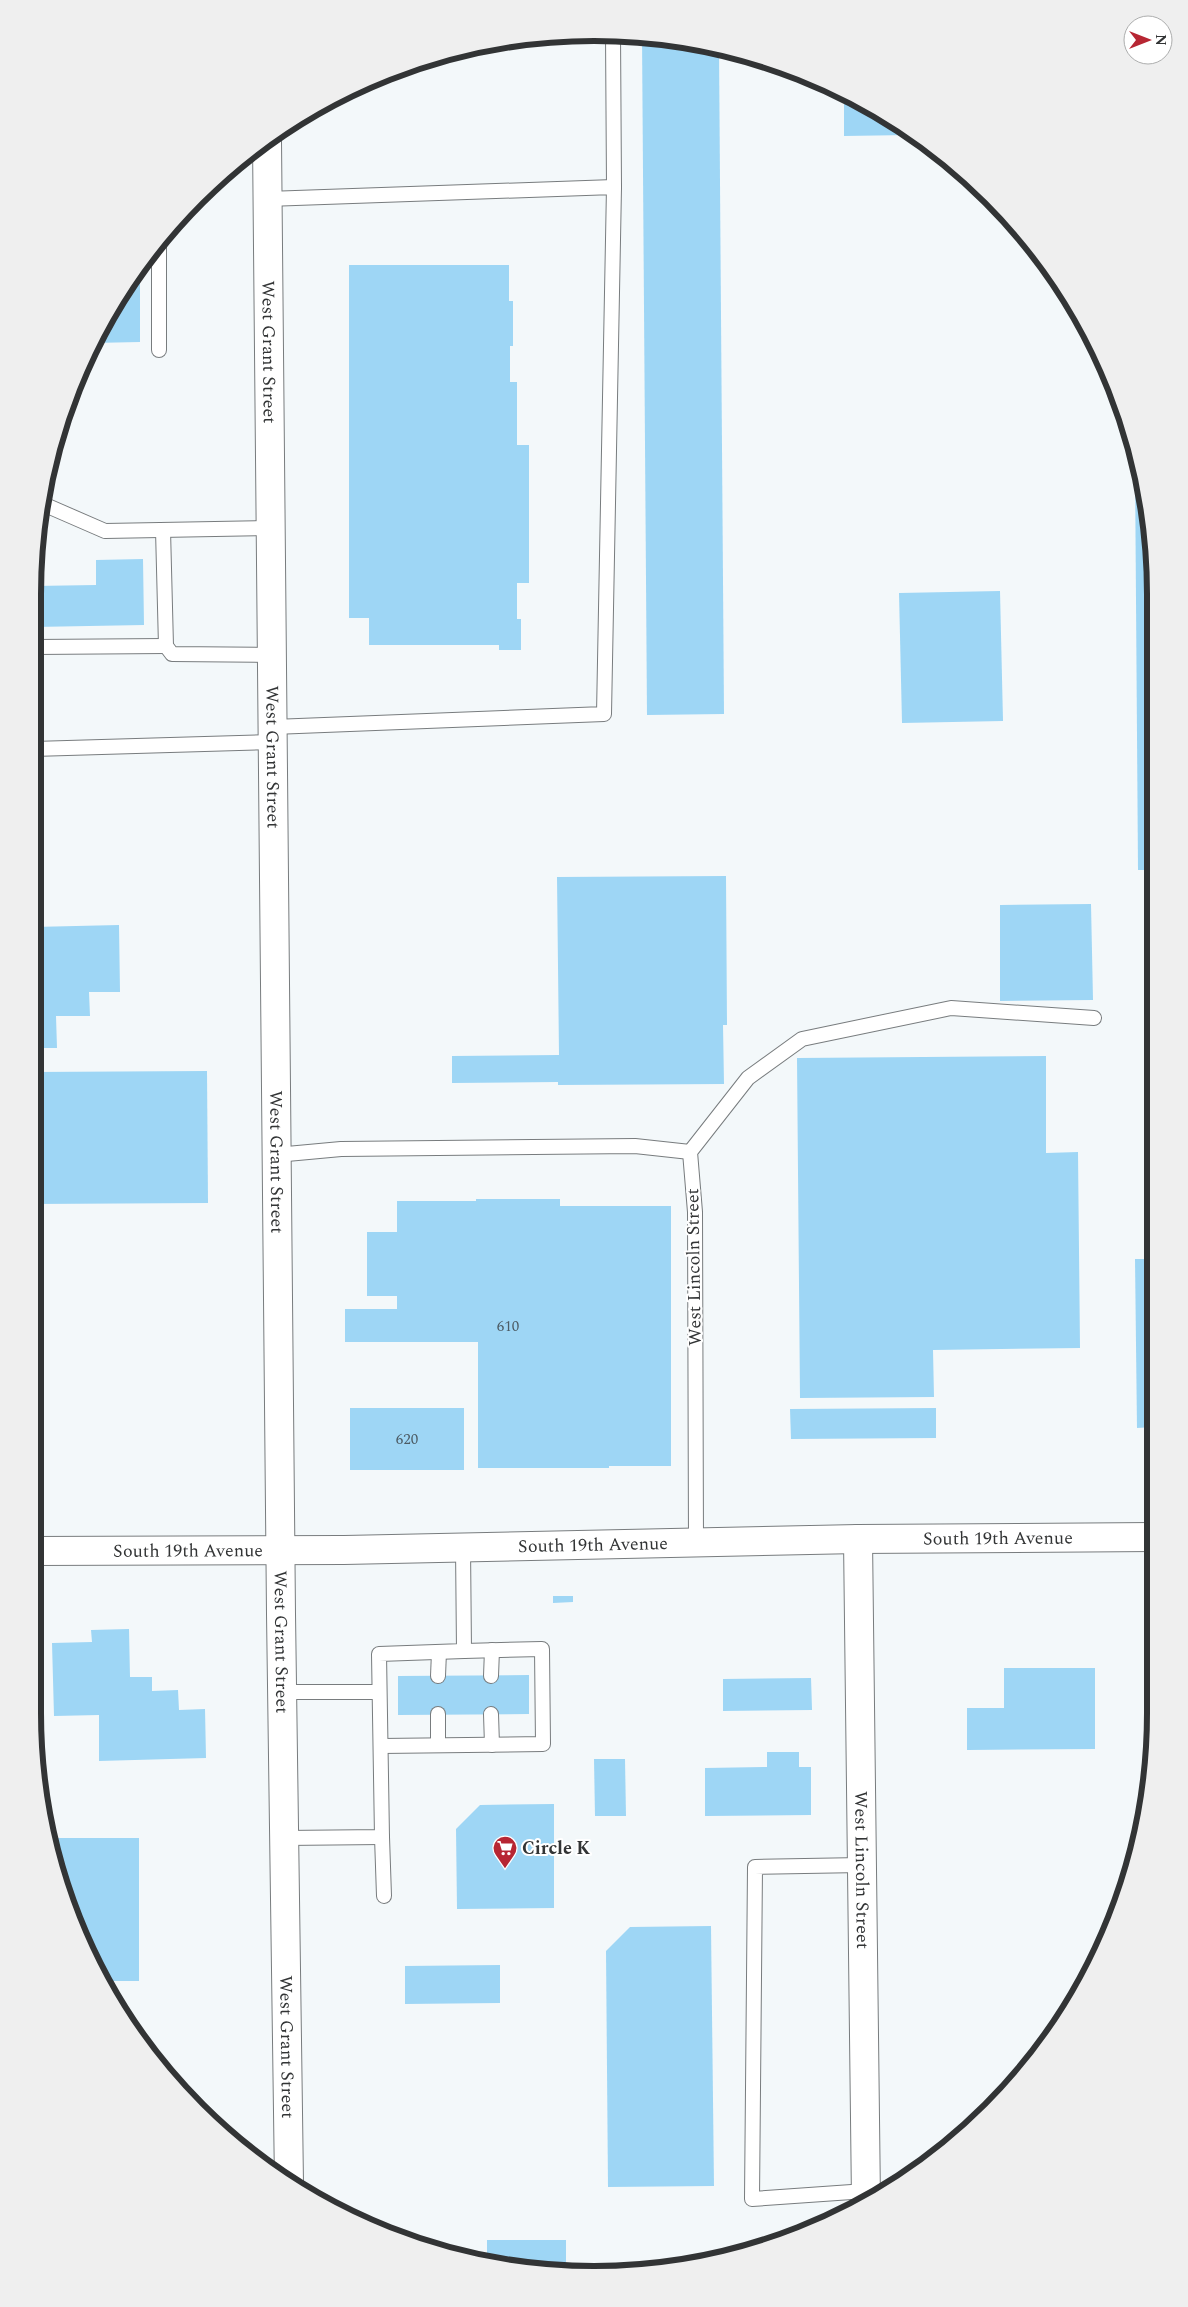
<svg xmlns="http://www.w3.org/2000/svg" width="1188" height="2307" viewBox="0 0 1188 2307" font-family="Spectral,serif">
<rect width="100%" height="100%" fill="#f3f8fa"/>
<g fill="#9ed6f5">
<path d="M642,36L719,48L724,714L647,715Z"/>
<path d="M844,91L869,108L909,135L844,136Z"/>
<path d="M349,265H509V301H513V346H510V382H517V445H529V583H517V619H521V650H499V645H369V618H349Z"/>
<path d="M138,269H140V342L92,343Z"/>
<path d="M1135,465L1151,520L1152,870H1138Z"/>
<path d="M143,559L144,625L34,627V586L96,585V560Z"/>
<path d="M1000,591L1003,721L902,723L899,593Z"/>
<path d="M726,876L727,1025H723L724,1084L558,1085V1082L452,1083V1056L559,1055L557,877Z"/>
<path d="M1091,904L1093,1000L1000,1001V905Z"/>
<path d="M119,925L120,992H89L90,1016H56L57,1048H33V927Z"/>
<path d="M1046,1056V1153L1078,1152L1080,1348L933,1350L934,1397L800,1398L797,1058Z"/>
<path d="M207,1071L208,1203L33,1204V1072Z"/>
<path d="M476,1199H560V1206H671V1466H609V1468H478V1342H345V1309H397V1296H367V1232H397V1201H476Z"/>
<path d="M1135,1259H1153V1427L1137,1428Z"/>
<rect x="350" y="1408" width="114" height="62"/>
<path d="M936,1408V1438L791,1439L790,1409Z"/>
<path d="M553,1596H573V1602L553,1603Z"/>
<path d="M129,1629L130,1677H152V1691L178,1690L179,1710L205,1709L206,1758L99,1761V1715L54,1716L52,1643L92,1642L91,1630Z"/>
<path d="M1004,1668H1095V1749L967,1750V1708H1004Z"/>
<path d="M529,1675V1714L398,1715V1676Z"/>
<path d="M811,1678L812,1710L723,1711V1679Z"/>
<path d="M767,1752H799V1767H811V1815L705,1816V1768L767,1767Z"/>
<path d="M594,1759H625L626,1816H595Z"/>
<path d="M554,1804V1908L457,1909L456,1829L480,1805Z"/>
<path d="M49,1838H139V1981H102L62,1894Z"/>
<path d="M711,1926L714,2186L608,2187L606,1951L630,1927Z"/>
<path d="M500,1965V2003L405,2004V1966Z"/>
<path d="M487,2240H566V2273H553L487,2262Z"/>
</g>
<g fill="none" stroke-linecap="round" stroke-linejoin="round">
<defs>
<g id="lane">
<path d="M613,34L614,187"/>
<path d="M267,199L614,187L604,714L273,727"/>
<path d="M159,350V241"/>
<path d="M43,504L105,531L270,528"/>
<path d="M163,530L166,646L172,654L271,655"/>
<path d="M34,647L166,646"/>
<path d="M33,749L273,742"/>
<path d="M276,1155L341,1149L635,1146L690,1152"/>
<path d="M696,1542L695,1212L690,1152L748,1078L802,1039L951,1008L1094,1018"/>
<path d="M438,1676L439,1652"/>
<path d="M491,1676L492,1650"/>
<path d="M282,1692H379"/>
<path d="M438,1714V1745"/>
<path d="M491,1714L492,1745"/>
<path d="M381,1746L543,1744L542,1649L464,1651"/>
<path d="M382,1837L384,1896"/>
<path d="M284,1838L382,1837L379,1654L464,1651L463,1547"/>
<path d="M862,1865L755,1867L752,2199L866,2191"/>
</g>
<g id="street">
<path id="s1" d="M858,1539L866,2201"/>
</g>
<g id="secondary">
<path id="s2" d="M267,141L281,1614L289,2183"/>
</g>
<g id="primary">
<path id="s3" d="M33,1551L344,1550L858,1539L1154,1537"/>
</g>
</defs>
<use href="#lane" stroke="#787c7e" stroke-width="16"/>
<use href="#street" stroke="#787c7e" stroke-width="30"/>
<use href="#secondary" stroke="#787c7e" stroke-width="30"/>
<use href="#primary" stroke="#787c7e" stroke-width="30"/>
<use href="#lane" stroke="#fff" stroke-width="14"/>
<use href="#street" stroke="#fff" stroke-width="28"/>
<use href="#secondary" stroke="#fff" stroke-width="28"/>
<use href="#primary" stroke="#fff" stroke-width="28"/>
</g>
<defs>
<symbol id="supermarket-pin" viewBox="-11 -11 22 30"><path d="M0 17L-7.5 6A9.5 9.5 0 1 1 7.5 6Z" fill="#b72633" stroke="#fff"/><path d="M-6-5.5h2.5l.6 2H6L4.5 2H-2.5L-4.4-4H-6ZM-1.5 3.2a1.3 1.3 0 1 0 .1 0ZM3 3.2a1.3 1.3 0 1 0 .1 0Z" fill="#fff"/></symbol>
</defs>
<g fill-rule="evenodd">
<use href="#supermarket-pin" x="491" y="1834" width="28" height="38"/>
</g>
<g text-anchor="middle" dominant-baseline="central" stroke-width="4" stroke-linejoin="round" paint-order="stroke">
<g font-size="15" fill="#4d5c65">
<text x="508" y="1326">610</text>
<text x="407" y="1439">620</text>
</g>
<g font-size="18" fill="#323435" stroke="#fff">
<text stroke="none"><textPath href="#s2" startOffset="211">West Grant Street</textPath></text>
<text stroke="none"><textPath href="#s2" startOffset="616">West Grant Street</textPath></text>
<text stroke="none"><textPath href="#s2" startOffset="1021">West Grant Street</textPath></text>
<text transform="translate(694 1267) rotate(-91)">West Lincoln Street</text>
<text stroke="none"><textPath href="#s3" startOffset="965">South 19th Avenue</textPath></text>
<text stroke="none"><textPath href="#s3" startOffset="560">South 19th Avenue</textPath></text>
<text stroke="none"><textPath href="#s3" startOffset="155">South 19th Avenue</textPath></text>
<text stroke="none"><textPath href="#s2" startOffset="1501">West Grant Street</textPath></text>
<text stroke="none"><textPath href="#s1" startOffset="331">West Lincoln Street</textPath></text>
<text stroke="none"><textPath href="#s2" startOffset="1906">West Grant Street</textPath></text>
</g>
<g font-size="18" font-weight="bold" fill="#323435" stroke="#fff" text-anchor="start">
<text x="522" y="1848">Circle K</text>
</g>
</g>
<path d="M0 0H1188V2307H0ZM594 41H594A553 553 0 0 1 1147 594V1713A553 553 0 0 1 594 2266H594A553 553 0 0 1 41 1713V594A553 553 0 0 1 594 41Z" fill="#efefef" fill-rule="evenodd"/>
<path fill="none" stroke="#323435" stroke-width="6" d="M594 41H594A553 553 0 0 1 1147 594V1713A553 553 0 0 1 594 2266H594A553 553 0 0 1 41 1713V594A553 553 0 0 1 594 41Z"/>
<g transform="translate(1148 40) rotate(90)"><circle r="24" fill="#ffffff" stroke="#adaeae"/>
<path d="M0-4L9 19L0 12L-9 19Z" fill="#b72633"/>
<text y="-8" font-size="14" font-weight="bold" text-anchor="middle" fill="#323435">N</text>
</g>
</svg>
